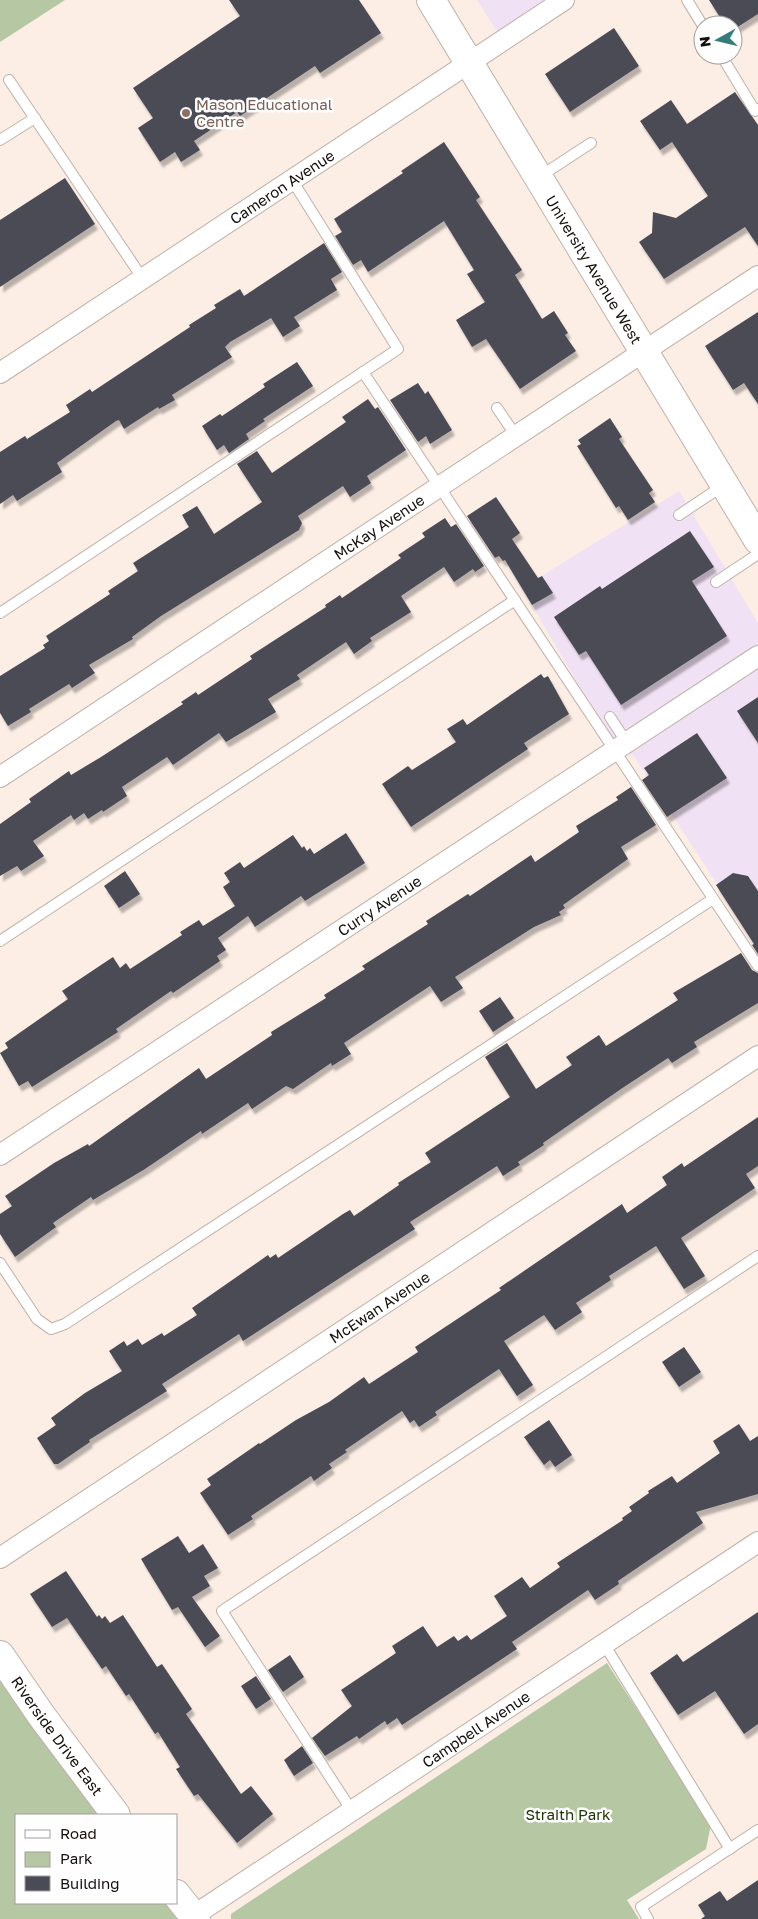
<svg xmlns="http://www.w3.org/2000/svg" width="758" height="1919" viewBox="0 0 758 1919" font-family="'Golos Text',sans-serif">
<defs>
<filter id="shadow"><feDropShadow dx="3" dy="5.5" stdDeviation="1" flood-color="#0004"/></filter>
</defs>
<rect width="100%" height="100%" fill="#fceee5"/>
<g fill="#f1e1f4">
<path d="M477,0H547L498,33Z"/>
<path d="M679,491L758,623V947L634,756L610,739L522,588Z"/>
</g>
<g fill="#b5c7a3">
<path d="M0,0H65L0,42Z"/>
<path d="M607,1663L711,1824L706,1849L627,1900L639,1919H231V1914Z"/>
<path d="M0,1680L99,1815H16V1903H165L178,1919H0Z"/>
</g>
<g fill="#4b4b57" filter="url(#shadow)">
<path d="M229,0H359L381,33L320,73L315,66L240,116L237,112L194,141L200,150L181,162L175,152L160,162L138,128L153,118L133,88L240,16Z"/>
<path d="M709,0H758V14L733,30V25H725Z"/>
<path d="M614,28L639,66L570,112L545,74Z"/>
<path d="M735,92L758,125V246L745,227L664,279L639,242L652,233L653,212L676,218L708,196L672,142L660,150L640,121L671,100L687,124Z"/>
<path d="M444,142L480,197L476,200L522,270L515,275L542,319L554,311L568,333L565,335L576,351L520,389L486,339L472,347L456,320L485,302L467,274L474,270L444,221L368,272L361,260L353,265L335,236L342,232L334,219L403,173L401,171Z"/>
<path d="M65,178L95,224L0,287V220Z"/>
<path d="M324,243L342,272L331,279L337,290L294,317L300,326L283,337L271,318L230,342L225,347L232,357L172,395L175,400L159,409L158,407L124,429L119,420L116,421L57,463L62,472L17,501L13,495L0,504V452L25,436L27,439L70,412L66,405L90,389L92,392L190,327L189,325L216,308L214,305L240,289L244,296Z"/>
<path d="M758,312V404L744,383L733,390L705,346Z"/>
<path d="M297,362L313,386L263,419L265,421L246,434L249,439L229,453L224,445L217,450L202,426L220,414L222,416L265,387L263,384Z"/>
<path d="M418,383L425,394L428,391L452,430L430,444L426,436L418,442L390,400Z"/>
<path d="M368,399L375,409L378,407L406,450L367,476L371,483L350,497L343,486L298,516L302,523L299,530L161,616L132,637L133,639L89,665L95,673L72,688L69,684L29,709L31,712L8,726L0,713V676L45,648L43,645L49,641L46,636L110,594L108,591L138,571L133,563L189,527L182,515L197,506L214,534L262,502L237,464L257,451L272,473L346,422L342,417Z"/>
<path d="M610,418L622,437L619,439L653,490L649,493L655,502L628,520L619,506L616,508L577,446L581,444L578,440Z"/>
<path d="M496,497L520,533L512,539L538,578L542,576L553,593L532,605L505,560L503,561L499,556L495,558L467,516Z"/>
<path d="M445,518L451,527L456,524L484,566L475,572L473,569L454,582L444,567L401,596L411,612L370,638L372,641L354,654L346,642L297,675L300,679L268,699L276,712L226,742L219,733L173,765L167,757L122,787L127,796L103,812L102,810L88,819L84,813L74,820L71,815L33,841L44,856L21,871L17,866L0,876V824L31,802L29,799L69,771L71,775L101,757L183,704L181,702L196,692L198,695L252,659L250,656L326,607L325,605L340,595L342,598L401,558L398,555L425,537L422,533Z"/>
<path d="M690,531L714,567L692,581L727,636L621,705L586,651L579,655L554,617L600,586L602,589Z"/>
<path d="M541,674L544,678L548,676L569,714L524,743L528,749L411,827L382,784L408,766L412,770L456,742L447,729L463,719L467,725Z"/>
<path d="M758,697V743L737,711Z"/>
<path d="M697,733L727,778L667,817L642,780L649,775L644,768Z"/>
<path d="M631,787L656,825L621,847L628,859L563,905L565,908L559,912L561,915L534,927L455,977L463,988L441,1002L430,986L344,1043L351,1054L332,1066L331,1063L293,1089L286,1086L252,1109L248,1103L202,1134L201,1131L145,1169L93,1200L91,1197L53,1223L56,1227L15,1257L0,1234V1214L12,1206L5,1196L54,1163L88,1144L89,1146L199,1068L206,1079L272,1035L271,1032L326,998L324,995L365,969L362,966L428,924L426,921L468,894L470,896L531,855L535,862L579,832L576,826L618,800L616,797Z"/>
<path d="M346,833L365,863L305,901L301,896L255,927L248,916L218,938L226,950L217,956L220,961L173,993L171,991L116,1029L118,1032L32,1087L28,1081L19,1086L0,1053L8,1048L5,1043L68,999L62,991L113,957L120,968L126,963L130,969L182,935L180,932L199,920L203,926L235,906L223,887L230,882L224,873L240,862L244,868L293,835L302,848L304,846L307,851L310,848L314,854Z"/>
<path d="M125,871L140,894L119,908L104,886Z"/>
<path d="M733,873L748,876L758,891V954L752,945L754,944L716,885Z"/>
<path d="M741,953L752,970L758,973V1003L694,1042L697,1047L672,1063L668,1058L621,1089L543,1143L544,1145L518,1162L520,1165L503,1176L497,1166L410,1222L415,1229L243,1341L239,1334L162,1384L167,1391L89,1440L90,1442L58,1464H54L37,1438L56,1425L51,1418L85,1393L122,1371L109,1351L124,1341L127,1346L138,1339L142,1345L162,1333L164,1336L197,1315L192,1308L268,1255L270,1258L276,1254L278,1258L343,1214L350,1210L354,1216L399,1185L398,1183L431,1162L425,1153L510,1097L485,1057L507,1043L536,1089L572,1065L566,1057L599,1035L606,1046L678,1000L673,993Z"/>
<path d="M500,997L514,1018L493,1032L479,1011Z"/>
<path d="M758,1117V1166L746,1174L755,1188L681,1238L705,1276L684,1289L656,1246L609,1276L611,1280L576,1303L582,1312L555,1330L544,1315L504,1341L533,1385L517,1396L499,1369L435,1412L437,1415L419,1427L414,1420L410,1423L402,1411L345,1450L347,1452L329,1464L332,1468L314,1481L311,1476L251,1516L253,1519L228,1535L200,1493L211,1485L207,1479L259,1443L260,1444L296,1420L329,1402L364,1377L369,1384L418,1352L415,1347L501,1290L499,1288L622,1204L627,1213L667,1185L662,1177L682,1163L684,1167Z"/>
<path d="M684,1347L701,1372L679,1387L662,1362Z"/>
<path d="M549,1420L572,1455L555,1467L550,1460L544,1465L524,1437Z"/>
<path d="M739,1424L750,1441L758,1436V1494L696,1512L703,1523L618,1581L619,1584L595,1600L588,1590L512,1642L517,1649L402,1725L397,1718L387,1725L385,1721L359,1739L357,1736L325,1756L312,1738L352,1706L341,1690L396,1653L392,1646L423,1626L437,1647L454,1636L458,1641L467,1635L471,1640L507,1616L494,1596L522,1577L530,1588L560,1567L557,1563L623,1520L622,1518L632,1511L629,1507L649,1493L648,1491L672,1476L677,1483L720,1453L713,1441Z"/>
<path d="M178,1536L189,1553L203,1544L218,1568L204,1576L210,1586L192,1597L220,1636L205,1647L178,1607L172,1610L141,1559Z"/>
<path d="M66,1571L97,1617L99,1615L102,1619L105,1616L110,1623L123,1615L157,1667L162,1664L192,1709L186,1714L241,1794L251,1786L273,1814L237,1843L198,1794L194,1796L176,1769L180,1767L158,1732L155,1734L129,1694L126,1696L106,1666L102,1669L67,1618L52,1627L30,1594Z"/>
<path d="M758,1612V1724L744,1734L715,1691L678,1715L650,1673L677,1654L683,1662Z"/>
<path d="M290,1655L304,1677L283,1692L268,1670Z"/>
<path d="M256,1676L271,1699L256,1709L241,1686Z"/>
<path d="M302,1746L313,1763L294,1776L284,1760Z"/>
<path d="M758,1880V1919H701L705,1916L698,1905L720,1891L727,1901Z"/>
</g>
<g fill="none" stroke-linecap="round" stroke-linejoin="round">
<defs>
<g id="lane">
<path d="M687,0L703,26"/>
<path d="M721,55L755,111L758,109"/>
<path d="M9,80L143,279"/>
<path d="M0,140L35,118"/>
<path d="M539,177L591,143"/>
<path d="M363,372L758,966"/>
<path d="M497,408L516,436"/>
<path d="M679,515L724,485"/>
<path d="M716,582L758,554"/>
<path d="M0,613L398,349L292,180"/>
<path d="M610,717L627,743"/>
<path d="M0,941L515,600"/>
<path d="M0,1263L37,1319L51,1329L65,1324L713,899"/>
<path d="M604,1644L730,1849"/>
<path d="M352,1811L222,1611L758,1256"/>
<path d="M648,1919L641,1907L758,1830"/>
</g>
<g id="street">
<path id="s1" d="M0,373L564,0"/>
<path id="s2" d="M0,777L758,276"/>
<path id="s3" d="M0,1155L758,656"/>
<path id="s4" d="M0,1558L758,1056"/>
<path id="s5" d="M193,1916L758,1542"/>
</g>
<g id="secondary">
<path id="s6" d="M431,0L758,540"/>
<path id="s7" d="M0,1655L41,1715L116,1815"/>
<path d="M176,1894L196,1919"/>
</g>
</defs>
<use href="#lane" stroke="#bfb1a9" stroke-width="12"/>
<use href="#street" stroke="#bfb1a9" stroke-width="22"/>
<use href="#secondary" stroke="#bfb1a9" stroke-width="30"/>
<use href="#lane" stroke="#fff" stroke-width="10"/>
<use href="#street" stroke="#fff" stroke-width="20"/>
<use href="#secondary" stroke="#fff" stroke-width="28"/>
</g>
<circle fill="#8d6e63" stroke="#fefefe" stroke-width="2" cx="186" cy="113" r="5"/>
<g text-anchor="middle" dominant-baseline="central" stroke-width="5" stroke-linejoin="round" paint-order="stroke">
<g font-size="15" fill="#785e54" stroke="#fefefe" text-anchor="start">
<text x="196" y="104">Mason Educational<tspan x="196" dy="17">Centre</tspan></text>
</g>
<g font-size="15" fill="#15100d" stroke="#fefefe">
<text stroke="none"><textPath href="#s1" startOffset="338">Cameron Avenue</textPath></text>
<text stroke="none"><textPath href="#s6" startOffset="315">University Avenue West</textPath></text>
<text stroke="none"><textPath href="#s2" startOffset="454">McKay Avenue</textPath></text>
<text stroke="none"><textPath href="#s3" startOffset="454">Curry Avenue</textPath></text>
<text stroke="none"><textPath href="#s4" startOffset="455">McEwan Avenue</textPath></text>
<text stroke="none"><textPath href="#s5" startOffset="339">Campbell Avenue</textPath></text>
<text stroke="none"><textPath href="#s7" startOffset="99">Riverside Drive East</textPath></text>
</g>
<g font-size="15" fill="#213506" stroke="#fefefe">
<text x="568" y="1814">Straith Park</text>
</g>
</g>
<rect x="15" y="1814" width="162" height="90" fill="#fefefe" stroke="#a19f9e"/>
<rect x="25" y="1830" width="25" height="8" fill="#ffffff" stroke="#a19f9e"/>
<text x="60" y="1839" font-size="15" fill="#15100d">Road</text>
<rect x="25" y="1852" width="25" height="15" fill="#b5c7a3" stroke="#a19f9e"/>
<text x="60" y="1864" font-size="15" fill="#15100d">Park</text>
<rect x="25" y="1876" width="25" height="15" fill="#4b4b57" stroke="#a19f9e"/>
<text x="60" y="1889" font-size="15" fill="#15100d">Building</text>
<g transform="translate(718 40) rotate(262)"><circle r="24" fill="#fefefe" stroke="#a19f9e"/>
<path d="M0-4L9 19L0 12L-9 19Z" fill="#357d7a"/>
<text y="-8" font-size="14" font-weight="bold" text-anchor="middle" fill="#15100d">N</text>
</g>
</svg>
